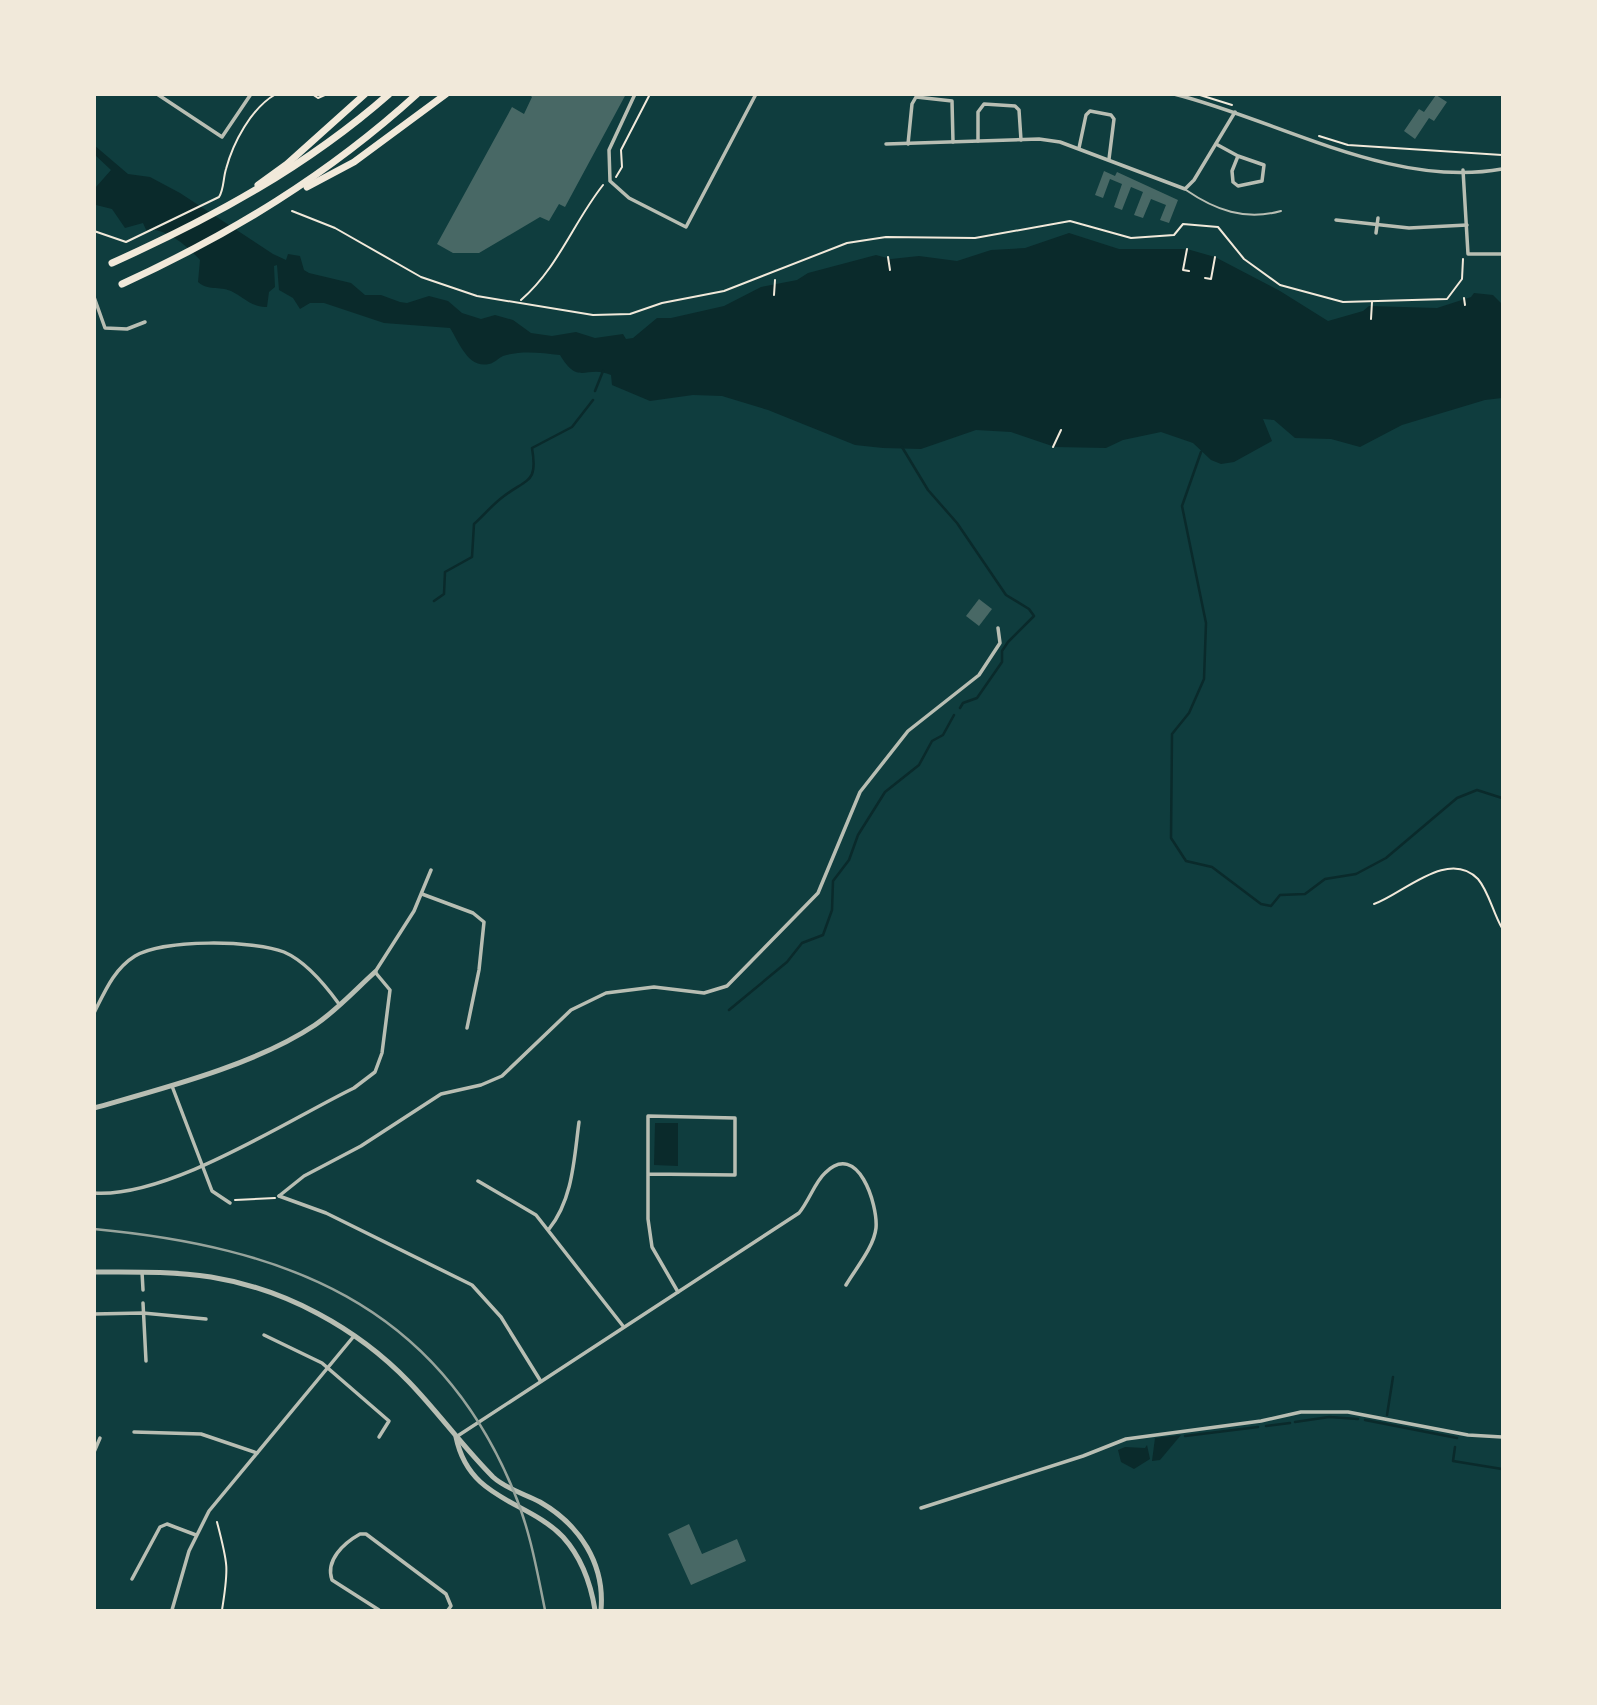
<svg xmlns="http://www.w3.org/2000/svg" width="1597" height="1705" viewBox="0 0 1597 1705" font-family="'PT Serif',serif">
<rect width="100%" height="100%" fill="#0f3d3e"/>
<g fill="#0a2a2b">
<path d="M94,145L128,174L150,177L180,193L273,254L286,260L288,254L300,256L304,270L309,273L351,283L365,295H381L400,302L407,303L429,296L448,301L462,313L481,319L495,315L513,320L531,333L552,336L576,332L595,338L623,334L626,339L633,338L657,318H671L724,306L761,287L797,280L808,273L876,255L891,259L919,256L957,261L991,250L1025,248L1069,233L1119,249H1187L1215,257L1280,291L1328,321L1363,311L1369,306L1437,308L1471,297L1474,293L1493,295L1502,304V398L1485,400L1402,425L1360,447L1331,439L1295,438L1274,420L1263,419L1272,441L1234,462L1221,464L1211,460L1193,443L1161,432L1123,440L1106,448L1055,447L1011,432L976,430L921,449L883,448L855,445L768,410L722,396L693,395L650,401L612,385L611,375C586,364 579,387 560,355C542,353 521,350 503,356C498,358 495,363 489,364C468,369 459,342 450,328L384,323L324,303H310L300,309L293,298L279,290L277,265L274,266L275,287L269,292L267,307C253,308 243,297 231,291C219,286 208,291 198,282L200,260C187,246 170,231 150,229L147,232L143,223L125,228L112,209L96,205V187L111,170L95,155Z"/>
<path d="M655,1123H678V1166L654,1165Z"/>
<path d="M1181,1435L1160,1460L1152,1461L1155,1438Z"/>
<path d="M1147,1445L1150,1459L1134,1469L1121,1462L1118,1450L1125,1447L1145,1448Z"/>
</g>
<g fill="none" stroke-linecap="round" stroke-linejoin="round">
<g stroke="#0a2a2b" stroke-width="2.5">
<path d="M595,391L603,371"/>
<path d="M902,447L928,490L957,523L1006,595L1029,609L1034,616L1008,642L1002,651V662L977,698L963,703L960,708"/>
<path d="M1201,452L1182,506L1206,623L1204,679L1189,713L1172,734L1171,838L1186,861L1212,867L1261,904L1271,906L1280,895L1305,894L1325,879L1356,874L1386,858L1457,798L1477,790L1502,798"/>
<path d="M434,601L444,594L445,572L472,557L474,524C484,515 493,504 504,496C528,478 538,483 532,448L572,427L593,400"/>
<path d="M729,1010L787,962L802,943L823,935L832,910L833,881L849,860L858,835L885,792L919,765L932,741L943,735L954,715"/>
<path d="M1387,1415L1393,1377"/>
<path d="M1365,1420L1457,1438"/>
<path d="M1295,1422L1329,1417L1358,1419"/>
<path d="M1266,1426L1290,1423"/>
<path d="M1185,1436L1258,1427"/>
<path d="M1455,1447L1453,1461L1502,1469"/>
</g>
</g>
<g fill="#486865">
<path d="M529,94H626L565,207L559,204L549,221L540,217L479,253H453L437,244L512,107L524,114L532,97Z"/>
<path d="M1436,95L1447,102L1434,121L1429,118L1415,139L1404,131L1419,109L1424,112Z"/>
<path d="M1104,171L1115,176L1117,172L1178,200L1169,223L1160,220L1166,205L1151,199L1143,218L1134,215L1143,192L1131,187L1122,210L1114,207L1122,184L1110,179L1103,198L1095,195Z"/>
<path d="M979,599L992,609L979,626L966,616Z"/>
<path d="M689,1524L702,1554L737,1539L746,1561L691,1585L668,1534Z"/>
</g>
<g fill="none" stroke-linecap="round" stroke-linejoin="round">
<g stroke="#f1e9da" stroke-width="2">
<path d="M312,94L318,98L327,94"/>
<path d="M1200,95L1232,105"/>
<path d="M1319,136L1348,145L1502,155"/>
<path d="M616,177L622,167L621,150L650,94"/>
<path d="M292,211L335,228L421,277L477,296L593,315L630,314L662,303L724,291L847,243L886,237L975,238L1070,221L1131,238L1174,235L1183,224L1218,227L1244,259L1280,285L1343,302L1447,299L1462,279L1463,259"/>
<path d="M94,231L126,242L219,197C224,189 223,179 226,169C233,143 251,108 276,94"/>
<path d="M1187,249L1183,270L1189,271"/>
<path d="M888,257L890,270"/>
<path d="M1205,278L1211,279L1215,257"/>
<path d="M774,295L775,280"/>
<path d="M1464,298L1465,305"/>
<path d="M521,300C558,268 573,223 603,185"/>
<path d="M1371,319L1372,302"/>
<path d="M1053,447L1061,430"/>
<path d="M1374,904C1403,894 1448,848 1478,879C1489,892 1493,913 1502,928"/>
<path d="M235,1200L275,1198"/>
<path d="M217,1522C228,1564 229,1567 222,1610"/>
</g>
<path stroke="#b8beb3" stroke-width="2" d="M1186,190C1215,210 1245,221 1281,211"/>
<g stroke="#b8beb3" stroke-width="3.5">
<path d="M157,94L222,137L251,94"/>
<path d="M635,94L609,150L610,181L629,198L686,227L756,94"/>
<path d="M1174,94C1278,120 1392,189 1502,169"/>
<path d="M978,141V112L984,104L1015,106L1019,110L1021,140"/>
<path d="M886,144L1039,139L1060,142L1185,189L1194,180L1235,112"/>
<path d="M908,144L912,104L916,97L952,101L953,142"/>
<path d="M1216,144L1238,156L1232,171L1233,182L1238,186L1262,181L1264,165L1238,156"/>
<path d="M1079,148L1086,115L1090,111L1111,115L1114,119L1109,159"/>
<path d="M1463,170L1468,254H1502"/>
<path d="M1336,220L1409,228L1467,225"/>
<path d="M1376,233L1378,218"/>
<path d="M94,297L105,328L127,329L145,322"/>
<path d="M422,894L473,913L484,922L479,970L467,1028"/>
<path d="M94,1013C105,991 114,969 135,956C163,939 254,940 284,952C305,961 326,986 339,1004"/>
<path d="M172,1086L212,1191L230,1203"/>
<path d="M648,1174L735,1175V1118L648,1116V1219L652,1247L678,1292"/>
<path d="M478,1181L536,1215L623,1326"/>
<path d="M94,1193C169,1198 286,1121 354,1088L375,1072L382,1053L390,990L375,972L414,911L431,870"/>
<path d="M279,1196L304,1176L361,1146L441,1094L481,1085L502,1076L571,1010L606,993L654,987L704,993L727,986L818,893L860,792L908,731L979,675L1000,643L998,628"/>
<path d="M279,1196L326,1213L472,1285L501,1317L540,1380"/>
<path d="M549,1229C573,1199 574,1159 579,1122"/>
<path d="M142,1272L143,1290"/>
<path d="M143,1303L146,1361"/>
<path d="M94,1314L143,1313L206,1319"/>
<path d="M264,1335L322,1363L389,1421L379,1437"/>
<path d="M134,1432L201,1434L257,1453"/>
<path d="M456,1437L799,1213C809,1201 815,1182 825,1173C858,1140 878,1205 876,1228C874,1247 856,1268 846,1285"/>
<path d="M94,1452L100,1438"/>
<path d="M921,1508L1083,1456L1126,1439L1261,1421L1301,1412H1348L1468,1435L1502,1437"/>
<path d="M132,1579L160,1527L167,1524L196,1535"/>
<path d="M172,1610L189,1551L209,1511L354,1336"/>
<path d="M379,1610L332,1580C325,1560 344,1543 360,1534H366L446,1594L451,1606L448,1610"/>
</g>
<g stroke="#b8beb3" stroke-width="5">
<path d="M94,1108C164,1088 255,1065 315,1025C337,1010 355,990 375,972"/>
<path d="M94,1272C133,1272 173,1271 211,1277C285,1289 357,1328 409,1382C438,1412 463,1447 493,1477C506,1489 525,1494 540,1502C580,1525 605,1564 601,1610"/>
<path d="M456,1437C469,1501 528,1500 563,1537C581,1557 591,1585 595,1610"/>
</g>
<g stroke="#f1e9da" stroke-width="7">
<path d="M258,185L287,164L365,94"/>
<path d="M307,187L354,162L446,94"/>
<path d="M112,263C212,218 306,167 389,94"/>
<path d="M122,284C231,234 328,175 417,94"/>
</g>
<path stroke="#97a49c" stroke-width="2.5" d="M94,1229C284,1247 437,1303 514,1492C530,1530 537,1571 545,1610"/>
</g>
<rect width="1597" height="1705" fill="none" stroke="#f1e9da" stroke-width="192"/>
</svg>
